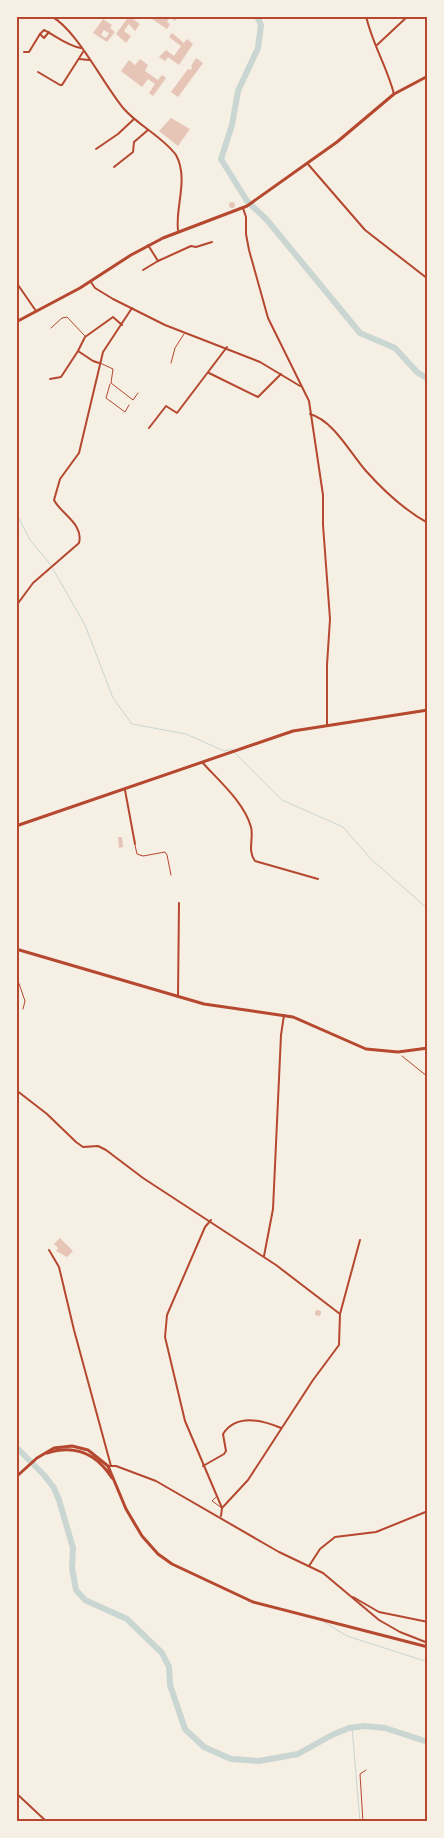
<svg xmlns="http://www.w3.org/2000/svg" width="444" height="1838" viewBox="0 0 444 1838" font-family="Commissioner,sans-serif">
<rect width="100%" height="100%" fill="#f6efe4"/>
<g fill="none" stroke-linecap="round" stroke-linejoin="round">
<g stroke="#c9d6d2" stroke-width="1">
<path d="M16,513L30,540L51,565"/>
<path d="M53,569L85,625L113,698L132,724L186,734L224,751L232,749"/>
<path d="M235,753L282,800L343,827L371,859L428,909"/>
<path d="M324,1622L347,1636L428,1662"/>
<path d="M352,1727L360,1822"/>
</g>
<g stroke="#c9d6d2" stroke-width="6">
<path d="M257,16L261,25L258,48L238,91L232,125L221,159L247,201L267,220L360,333L395,348L417,372L428,379"/>
<path d="M16,1447L44,1475L54,1488L59,1500L73,1548L72,1568L76,1590L85,1600L127,1619L162,1653L169,1667L170,1685L185,1729L204,1747L231,1759L259,1761L298,1754L332,1735L349,1728L365,1726L385,1728L428,1742"/>
</g>
</g>
<g fill="#e6c5b7" fill-rule="evenodd">
<path d="M129,16H135L133,19L140,24L135,31L129,24L124,31L131,36L126,43L116,34Z"/>
<path d="M154,16H178L175,21L170,17L167,22L170,24L167,29L152,19Z"/>
<path d="M103,19L112,25L110,28L115,32L107,42L93,33ZM104,30L109,33L106,38L101,35Z"/>
<path d="M172,33L184,43L187,39L193,44L179,65L168,57L165,61L159,57L166,50L174,56L181,46L169,37Z"/>
<path d="M196,58L203,63L178,97L171,92L188,69L191,70L192,67L191,66Z"/>
<path d="M140,59L148,65L145,71L158,80L162,75L166,78L153,96L149,93L155,84L148,79L142,87L121,71L129,60L135,65Z"/>
<path d="M171,118L190,129L178,146L159,131Z"/>
<circle cx="232" cy="205" r="3"/>
<path d="M118,837H122L123,847L119,848Z"/>
<path d="M60,1238L73,1251L67,1257L56,1251L58,1248L54,1244Z"/>
<circle cx="318" cy="1313" r="3"/>
</g>
<g fill="none" stroke-linecap="round" stroke-linejoin="round">
<g stroke="#b5482f" stroke-width="1">
<path d="M402,1056L428,1077"/>
<path d="M363,1822L360,1774L366,1770"/>
</g>
<g stroke="#b5482f" stroke-width="1">
<path d="M51,328L62,318L67,317L85,336"/>
<path d="M100,363L113,369L111,383L133,400L138,393"/>
<path d="M171,363L175,348L184,334"/>
<path d="M110,384L106,398L125,412L129,405"/>
<path d="M135,845L137,854L143,856L165,852L167,855L171,875"/>
<path d="M16,975L25,1001L23,1009"/>
<path d="M216,1497L212,1501L222,1508"/>
</g>
<g stroke="#b5482f" stroke-width="2">
<path d="M51,16C77,30 103,84 124,109C139,126 163,137 176,155C189,179 175,207 178,230"/>
<path d="M366,16C372,43 387,67 394,94"/>
<path d="M49,32L44,38L40,34L44,30C56,36 68,46 81,48"/>
<path d="M377,45L408,16"/>
<path d="M24,52H29L40,34"/>
<path d="M79,59L89,60"/>
<path d="M38,72L60,85H62L83,52"/>
<path d="M96,149L118,134L134,119"/>
<path d="M307,163L365,230L428,279"/>
<path d="M114,167L133,152L134,142L148,130"/>
<path d="M243,208L246,217V234L249,250L268,318L309,401L323,495V525L330,619L327,665V726"/>
<path d="M148,245L158,261L191,246L196,247L212,242"/>
<path d="M143,270L158,261"/>
<path d="M16,282L36,311"/>
<path d="M91,282L95,288L113,299L165,325L260,362L300,386"/>
<path d="M99,363L93,361L78,351L85,337L113,317L122,325"/>
<path d="M209,373L258,397L281,374"/>
<path d="M50,379L61,377L78,351"/>
<path d="M310,414C334,421 350,453 366,471C384,491 404,510 428,523"/>
<path d="M149,428L166,406L177,413L227,347"/>
<path d="M16,606L33,583L79,543C84,524 61,514 54,500L60,479L79,453L103,352L132,308"/>
<path d="M202,762C218,780 244,802 251,827C254,839 247,850 255,861L318,879"/>
<path d="M125,790L135,844"/>
<path d="M178,995L179,903"/>
<path d="M16,1090L47,1114L76,1142L83,1147L98,1146L106,1150L143,1178L276,1265L340,1314"/>
<path d="M211,1220L205,1227L167,1315L165,1337L185,1421L222,1508L221,1516"/>
<path d="M49,1250L59,1267L74,1330L111,1466"/>
<path d="M264,1256L273,1209L281,1035L284,1015"/>
<path d="M109,1466H116L156,1481L279,1552L323,1573L379,1620L400,1632L428,1643"/>
<path d="M203,1466L224,1454L226,1451L223,1434C236,1414 262,1420 281,1428"/>
<path d="M222,1508L248,1480L313,1380L339,1345L340,1314L360,1240"/>
<path d="M309,1566L320,1549L335,1537L376,1532L428,1511"/>
<path d="M353,1597L379,1612L428,1622"/>
<path d="M16,1793L47,1822"/>
</g>
<g stroke="#b5482f" stroke-width="3">
<path d="M16,826L293,731L428,710"/>
<path d="M16,949L204,1004L293,1017L366,1049L398,1052L428,1048"/>
<path d="M47,1453C75,1444 97,1454 112,1478"/>
<path d="M16,1477L37,1458L54,1448L72,1446L88,1450L108,1466L126,1509L142,1536L158,1554L172,1564L253,1602L428,1647"/>
</g>
<path stroke="#b5482f" stroke-width="3" d="M16,322L80,288L131,255L163,238L247,206L337,142L394,94L428,76"/>
</g>
<rect width="444" height="1838" fill="none" stroke="#f6efe4" stroke-width="35"/>
<rect x="18" y="18" width="408" height="1802" fill="none" stroke="#b5482f" stroke-width="2"/>
</svg>
